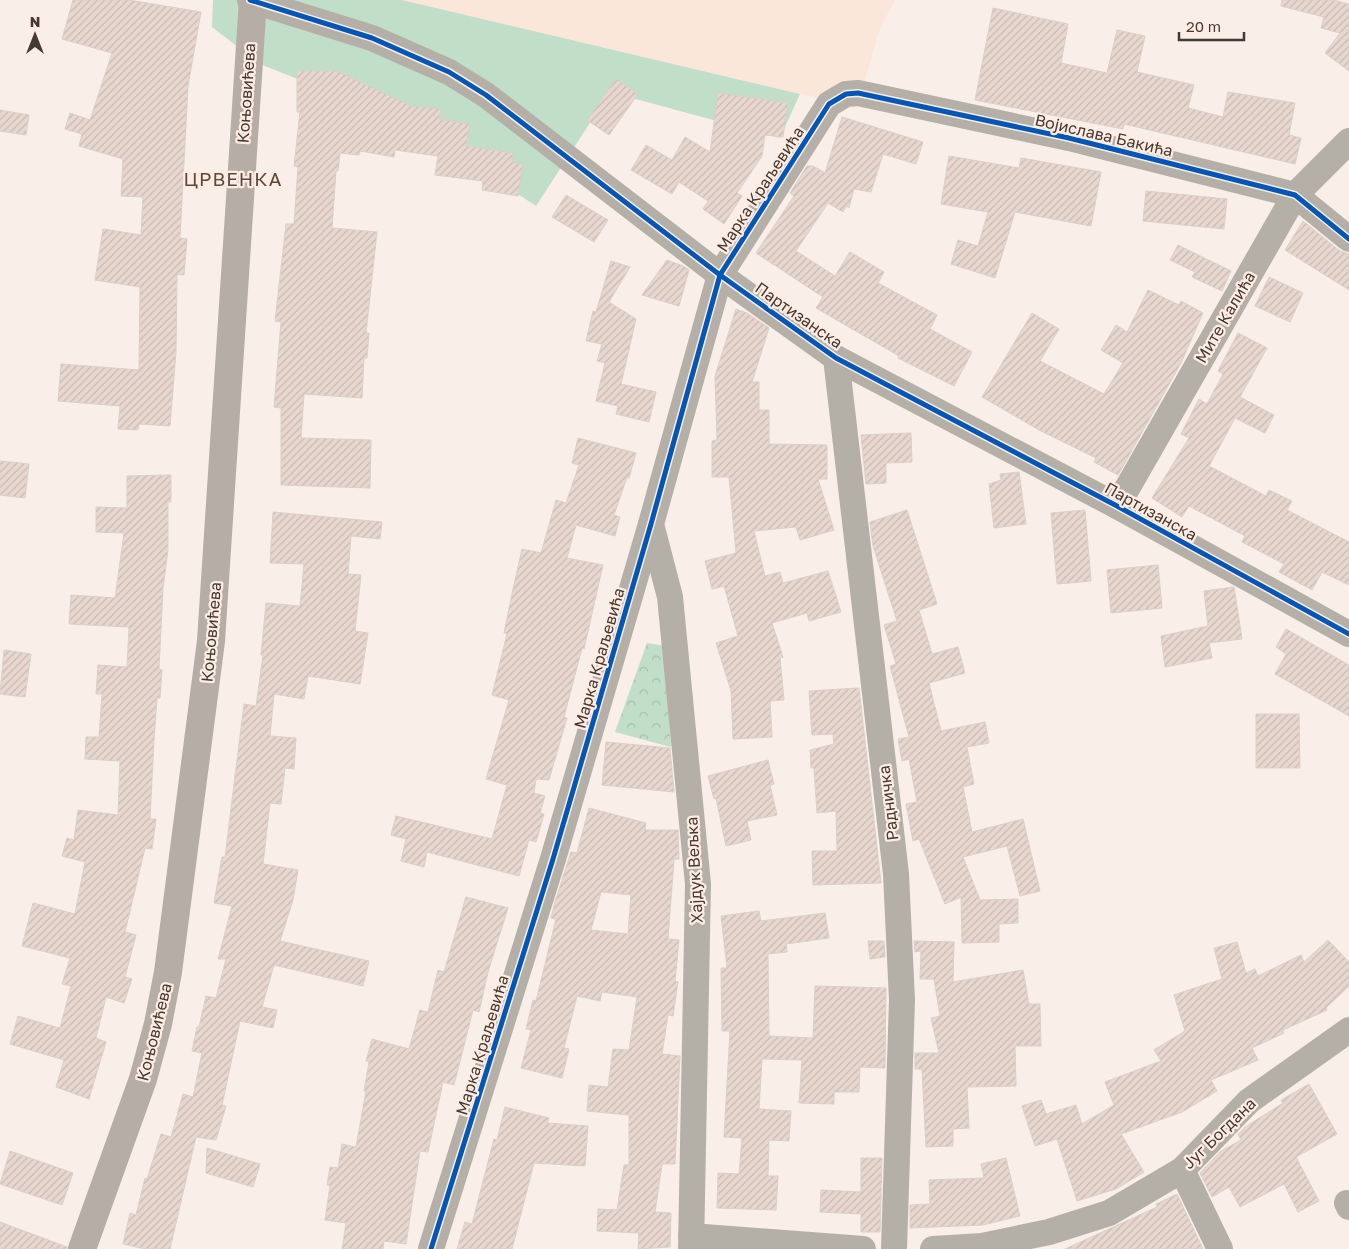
<svg xmlns="http://www.w3.org/2000/svg" width="1349" height="1249" viewBox="0 0 1349 1249" font-family="'Golos Text',sans-serif">
<defs>
<pattern id="park-crowns" width="20" height="18" patternUnits="userSpaceOnUse" patternTransform="scale(1.25)"><rect width="20" height="18" fill="#c0dec8"/><path d="M2 6a3 3 0 1 1 6 0M12 15a3 3 0 1 1 6 0" fill="none" stroke="#a6bfac"/></pattern>
<pattern id="building-hatch" width="6" height="6" patternUnits="userSpaceOnUse" patternTransform="scale(1.25)"><rect width="6" height="6" fill="#e8d7ce"/><path d="M-1 1l2-2M0 6l6-6M5 7l2-2" fill="none" stroke="#c8b9b2"/></pattern>
</defs>
<rect width="100%" height="100%" fill="#f9eee8"/>
<path fill="#fbe6da" d="M402,0H895L880,28L857,107Z"/>
<path fill="#c0dec8" d="M213,0H402L800,94L780,138L610,92L536,206L415,126L260,64L212,27Z"/>
<path fill="url(#park-crowns)" d="M647,643L666,646L671,747L615,732Z"/>
<g fill="url(#building-hatch)" stroke="#d9d0cb" fill-rule="evenodd">
<path d="M73,0H129L201,12L188,86L180,238L187,239L184,275L177,274L176,352L170,426L139,424L138,430L118,429L120,406L58,401L61,364L139,370L140,287L95,280L103,229L141,235L143,197L121,196L123,159L79,146L82,134L65,129L70,113L90,120L112,53L62,39Z"/>
<path d="M1282,0H1333L1349,4V71L1325,53L1340,33L1321,28L1324,17L1281,6Z"/>
<path d="M993,8L1068,24L1061,63L1107,73L1117,30L1145,36L1137,72L1194,85L1188,108L1223,117L1228,92L1295,103L1289,135L1301,138L1295,164L1124,124L1123,129L975,100Z"/>
<path d="M297,71H337L411,106L441,109L439,119L470,124L466,146L513,153L512,162L523,164L518,196L482,190L483,181L435,175L438,156L395,150L394,157L360,151L359,155L340,153L338,171H336L332,228L377,232L366,333H369L367,358H364L362,398L304,394L301,438L371,440L370,488L281,485V408L274,407L281,322L275,321L286,224H294L298,167L294,166L300,112H297Z"/>
<path d="M616,79L638,94L609,135L587,120Z"/>
<path d="M718,93L788,103L783,137L765,135L762,156L737,193L742,196L724,224L703,209L708,201L679,182L672,194L631,170L646,145L672,160L685,137L710,152Z"/>
<path d="M0,110L29,115L26,135L0,131Z"/>
<path d="M842,117L923,142L916,164L883,154L871,192L854,189L849,208L846,206L843,212L828,203L796,251L835,276L850,252L884,272L878,283L937,315L930,329L972,352L954,386L898,358L899,356L816,308L823,297L756,253L794,196L790,193L807,166H813L825,173Z"/>
<path d="M949,156L1019,168L1021,158L1101,172L1091,226L1015,212L995,278L951,264L958,240L978,246L988,212L941,204Z"/>
<path d="M1146,191L1227,199L1224,229L1143,221Z"/>
<path d="M566,195L608,220L594,242L552,217Z"/>
<path d="M1303,221L1340,251L1349,254V290L1285,250Z"/>
<path d="M1178,245L1231,271L1222,291L1192,277L1195,272L1170,260Z"/>
<path d="M667,260L683,266L689,270L679,306L642,295Z"/>
<path d="M611,261L630,267L609,302L636,319L621,384L656,392L649,422L616,414L618,406L596,401L605,363L597,361L602,344L586,341L593,311L596,312Z"/>
<path d="M1269,277L1303,293L1290,322L1255,306Z"/>
<path d="M1148,290L1179,305L1181,301L1203,313L1181,363L1118,475L1094,462L1096,458L1039,430L982,397L1032,313L1059,329L1040,361L1104,394L1123,363L1101,350L1116,325L1127,332Z"/>
<path d="M736,309L747,313L769,328L752,382H759V410H769V444L827,445V479H818L834,530L800,540L796,527L754,531L765,576L780,572L783,583L828,571L841,612L809,621L807,613L772,623L783,657L780,658L784,700L770,701L772,737L733,739L731,691L716,643L738,636L724,586L712,589L705,561L736,553L729,477H712V441L717,440L715,376Z"/>
<path d="M1238,333L1267,348L1240,397L1274,415L1265,433L1235,418L1209,466L1266,496L1269,490L1292,501L1287,510L1349,542V585L1322,572L1312,590L1279,572L1284,564L1242,542L1245,536L1189,506L1182,517L1152,498L1189,438L1181,434L1199,399L1207,404L1223,374L1218,371Z"/>
<path d="M911,433L912,462L886,463V483L866,484L861,435Z"/>
<path d="M578,438L636,453L629,478L627,477L614,515L620,517L615,536L576,525L567,558L603,565L584,649L582,648L564,717L567,718L549,780L536,779L534,793L545,796L540,813L544,814L536,842L529,840L519,876L427,852L424,867L401,861L406,839L391,835L396,816L492,839L507,785L486,779L509,700L492,695L507,634L504,633L513,589L522,549L541,553L556,500L566,503L579,465L572,463Z"/>
<path d="M0,461L29,464L25,498L0,495Z"/>
<path d="M1019,472L1026,524L994,528L989,484L1001,480L1000,474Z"/>
<path d="M171,475V502H168V550L163,588L159,669L162,670L160,698H157L154,740L150,819H156L152,849L145,848L125,932L136,935L125,977L132,979L124,1003L106,997L96,1038L106,1042L89,1099L56,1087L64,1060L10,1044L18,1016L60,1028L71,986L62,984L70,958L22,946L33,903L75,914L85,862L62,856L67,838L74,840L78,810L118,815L120,761L85,759L86,737H99L102,694H96L98,665L127,667L129,627L69,624L71,595L115,598L124,533L96,532V507L127,508V476Z"/>
<path d="M907,510L937,604L919,610L932,654L958,647L965,673L929,683L941,731L985,722L989,743L967,747L974,784L963,787L972,832L1023,819L1040,891L1020,896L1007,846L963,857L980,900L1018,899V923L999,924V942L962,943L961,897L945,904L919,839L913,841L906,804L917,802L909,759L902,761L898,739L909,737L890,666L896,664L884,625L897,621L873,546L870,522Z"/>
<path d="M1085,510L1091,581L1057,584L1051,513Z"/>
<path d="M273,512L382,522L380,539L351,536L348,574L361,575L355,631L368,633L360,684L308,676L304,699L274,694L270,736L296,738L294,769L285,768L281,804L270,803L263,864L298,870L293,900L280,941L369,961L363,986L274,965L262,1007L277,1010L273,1028L240,1021L222,1105L226,1106L216,1140L196,1137L170,1249H145L123,1244L130,1213L136,1215L145,1178L147,1179L161,1134L171,1137L183,1094L193,1097L202,1053L192,1051L197,1027H199L206,996L216,998L226,959H218L232,906L214,903L222,857H225L244,704L256,706L263,655H261L266,603L300,606L304,564L270,563Z"/>
<path d="M1158,565L1162,608L1111,613L1107,570Z"/>
<path d="M1234,587L1242,639L1209,643L1212,658L1165,667L1161,636L1208,626L1204,591Z"/>
<path d="M1286,629L1349,665V716L1275,674L1286,654L1276,647Z"/>
<path d="M4,650L31,654L25,697L0,694Z"/>
<path d="M859,688L881,883L813,885L812,851H837L836,811L817,813L814,768H811L810,750L834,744L833,734L812,735L809,691Z"/>
<path d="M1256,714H1299L1300,768H1256Z"/>
<path d="M606,742L670,748L674,792L602,785Z"/>
<path d="M768,760L774,784L770,785L777,815L747,821L751,840L726,846L716,798L714,799L708,776Z"/>
<path d="M589,808L646,823L645,830H678L679,859H674L668,939L679,940L675,981L678,982L673,1016L668,1015L662,1054L680,1056L675,1164H662L655,1212L671,1213L670,1247L638,1249L639,1233L597,1231L598,1209L617,1210L624,1165H629V1115L587,1111L589,1085L608,1087L613,1049L629,1050L637,997L602,992L600,1001L577,996L564,1048L569,1049L562,1078L521,1068L531,1030L526,1029L533,1000L536,1001L556,919L551,918L555,902L571,852L577,853ZM601,892L631,895L628,934L591,930Z"/>
<path d="M466,897L508,908L488,972L479,1012L473,1010L454,1085L443,1082L428,1152L420,1151L406,1244L384,1241L383,1249H342L346,1223L325,1220L330,1186L327,1185L330,1167L338,1168L342,1144L356,1147L366,1091H364L369,1062L366,1061L372,1039L409,1049L420,1010L428,1012L438,970L444,972Z"/>
<path d="M759,911L761,921L825,913L829,938L786,944L787,952L768,954L769,1036L813,1038L815,986L886,988L885,1068L860,1067L859,1092H834V1104L799,1103L802,1060L762,1059L759,1109L791,1111L789,1141L769,1140L768,1176H778L776,1210L717,1208L718,1173L739,1174L742,1138L724,1137L730,1031H722L721,968H727L721,916Z"/>
<path d="M1328,940L1349,962V986L1326,1008L1327,1010L1283,1030L1284,1033L1252,1048L1258,1060L1211,1080L1217,1091L1182,1112L1121,1134L1144,1172L1116,1189L1077,1201L1057,1139L1035,1146L1022,1106L1041,1100L1046,1114L1076,1105L1082,1124L1114,1105L1105,1082L1161,1061L1154,1050L1185,1031L1174,995L1222,979L1214,948L1237,942L1246,973L1255,969L1258,976L1301,955L1304,962Z"/>
<path d="M868,941H884L885,957L870,959Z"/>
<path d="M914,941L954,942L953,982L1023,970L1029,1004H1040L1041,1046H1015L1016,1086L967,1087L969,1128L953,1129V1146L926,1147L922,1069H915V1053H939L931,1018L940,1016L934,979H920L921,951L915,952Z"/>
<path d="M1309,1084L1337,1134L1296,1157L1319,1201L1298,1212L1284,1184L1240,1207L1229,1187L1212,1197L1200,1173L1221,1151L1241,1140L1238,1134L1245,1127L1283,1103L1281,1100Z"/>
<path d="M505,1107L549,1118L547,1123L588,1126L585,1166L534,1163L512,1249H457L465,1222L472,1224L494,1139L497,1140Z"/>
<path d="M207,1148L260,1164L253,1187L206,1173Z"/>
<path d="M10,1151L73,1173L62,1205L0,1184Z"/>
<path d="M861,1158H882L880,1232H861V1214L820,1212L821,1190L861,1192Z"/>
<path d="M1006,1158L1020,1216L983,1225L910,1228V1205L930,1204L929,1180L984,1178L981,1164Z"/>
<path d="M1177,1194L1203,1249H1065L1157,1207L1156,1204Z"/>
<path d="M0,1222L67,1247V1249H0Z"/>
</g>
<g fill="none" stroke-linecap="round" stroke-linejoin="round">
<g stroke="#b5b0a7" stroke-width="26">
<path d="M250,0L372,38L449,72L486,95L720,275L836,358L1117,506L1349,634"/>
<path d="M836,358L896,874L902,1000L894,1249"/>
<path d="M1117,506L1295,195L1349,141"/>
<path d="M651,524L670,597L698,884L691,1249"/>
<path d="M1182,1170L1220,1249"/>
<path d="M1347,1203L1349,1207"/>
<path d="M691,1236L863,1249"/>
<path d="M431,1249L553,859L651,524L720,275L829,104L846,94L858,93L1069,138L1295,195L1349,239"/>
<path d="M933,1249L982,1246L1049,1232L1109,1213L1182,1170L1249,1101L1349,1030"/>
</g>
<path stroke="#b6aea6" stroke-width="28" d="M82,1249L143,1079L158,1024L168,972L211,641L253,0"/>
<defs>
<g id="cycleway">
<path d="M250,0L372,38L449,72L486,95L720,275L836,358L1117,506L1349,634"/>
<path d="M431,1249L553,859L651,524L720,275L829,104L846,94L858,93L1069,138L1295,195L1349,239"/>
</g>
</defs>
<use href="#cycleway" stroke="#ffece2" stroke-width="8"/>
<use href="#cycleway" stroke="#0057b8" stroke-width="5"/>
</g>
<g text-anchor="middle" dominant-baseline="central" stroke-width="4.5" stroke-linejoin="round" paint-order="stroke">
<g font-size="16" fill="#433a35" stroke="#ffece2">
<text transform="translate(246 93) rotate(-86)">Коњовићева</text>
<text transform="translate(1104 135) rotate(13)">Војислава Бакића</text>
<text transform="translate(760 189) rotate(-57)">Марка Краљевића</text>
<text transform="translate(799 315) rotate(35)">Партизанска</text>
<text transform="translate(1225 317) rotate(-60)">Мите Калића</text>
<text transform="translate(1151 511) rotate(29)">Партизанска</text>
<text transform="translate(211 632) rotate(-85)">Коњовићева</text>
<text transform="translate(599 658) rotate(-74)">Марка Краљевића</text>
<text transform="translate(888 803) rotate(-97)">Радничка</text>
<text transform="translate(694 870) rotate(-93)">Хајдук Вељка</text>
<text transform="translate(154 1032) rotate(-76)">Коњовићева</text>
<text transform="translate(482 1045) rotate(-73)">Марка Краљевића</text>
<text transform="translate(1219 1133) rotate(-44)">Југ Богдана</text>
</g>
<g font-size="19" letter-spacing="1" fill="#5b483e" stroke="#ffece2">
<text x="233" y="178">ЦРВЕНКА</text>
</g>
</g>
<g transform="translate(35 35)" stroke="#ffece2" stroke-width="4" paint-order="stroke">
<path d="M0-4L9 19L0 12L-9 19Z" fill="#433a35"/>
<text y="-8" font-size="14" font-weight="bold" text-anchor="middle" fill="#433a35">N</text>
</g>
<path d="M1179 32v8h65v-8" fill="none" stroke="#433a35" stroke-width="2.5"/>
<text x="1186" y="32" font-size="15" fill="#433a35" stroke="#ffece2" stroke-width="4" paint-order="stroke">20 m</text>
</svg>
